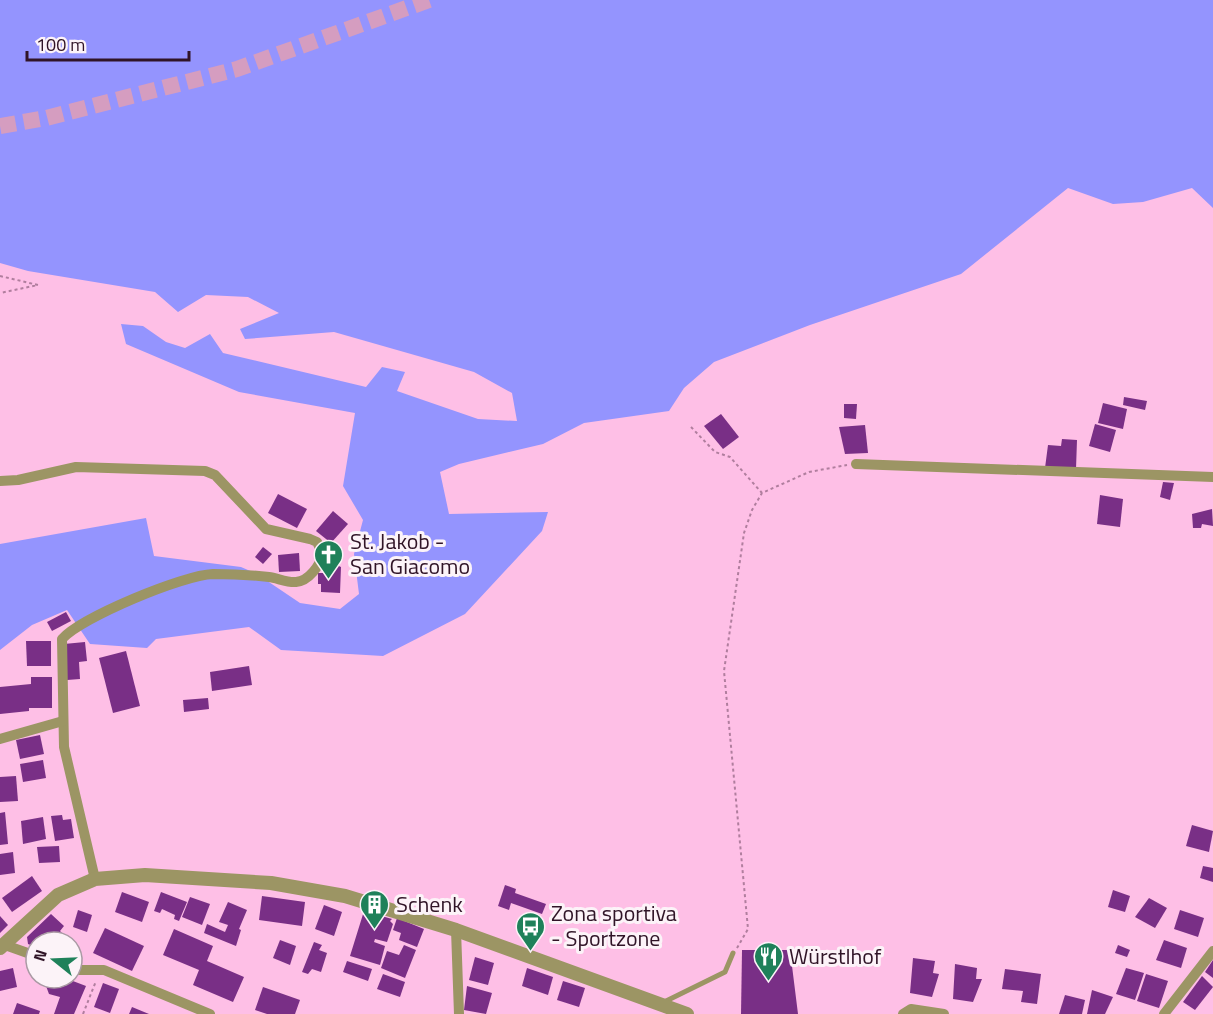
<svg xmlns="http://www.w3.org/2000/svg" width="1213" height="1014" viewBox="0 0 1213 1014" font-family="'Titillium Web',sans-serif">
<rect width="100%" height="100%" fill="#febfe6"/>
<path fill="#9494fe" d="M0,0H1213V208L1192,188L1143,202L1113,204L1068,188L961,274L810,325L714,362L684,388L669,411L584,423L543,444L459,464L440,472L449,514L548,512L542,531L465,614L383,656L281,650L249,627L156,639L147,648L90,644L67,610L32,625L0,650V544L146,518L154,556L241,567L257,574L300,603L340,609L359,594L354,554L363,520L343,486L355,413L239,392L126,344L121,324L143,326L166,342L185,348L210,334L223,353L366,387L382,367L405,372L397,391L478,419L517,421L512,393L474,372L334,332L245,339L240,329L279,313L248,297L206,295L178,312L155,292L28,271L0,263Z"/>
<g fill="#792f86">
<path d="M1124,397L1147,401L1145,410L1123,405Z"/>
<path d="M1103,403L1127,409L1123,429L1098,423Z"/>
<path d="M844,404H857L856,419L844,418Z"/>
<path d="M721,414L739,437L723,449L704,426Z"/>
<path d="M1095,424L1116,430L1110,452L1089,446Z"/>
<path d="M865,425L868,453L845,454L839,427Z"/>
<path d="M1062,439L1077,440L1076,469L1045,468L1048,445L1061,446Z"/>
<path d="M1163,482L1174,483L1170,500L1160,497Z"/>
<path d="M278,494L307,509L297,528L268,513Z"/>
<path d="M1100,495L1123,499L1120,527L1097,524Z"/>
<path d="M1212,509L1213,526L1202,524L1201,528H1193L1192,514Z"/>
<path d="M333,511L348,524L331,543L316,531Z"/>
<path d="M263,547L272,554L263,564L255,557Z"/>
<path d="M299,553L300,571L279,572L278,555Z"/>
<path d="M330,562L341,567L340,593L321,592V584H318V573H323L324,565Z"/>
<path d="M66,612L71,621L52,631L47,622Z"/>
<path d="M26,641H51V666H27Z"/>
<path d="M85,642L87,661L79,662L80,679L67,680L64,644Z"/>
<path d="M126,651L140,706L113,713L99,658Z"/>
<path d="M249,666L252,685L212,691L210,672Z"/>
<path d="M31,677H52V708H29V711L0,714V687L31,684Z"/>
<path d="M208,698L209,709L184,712L183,700Z"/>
<path d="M40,735L44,754L20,759L16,740Z"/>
<path d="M43,760L46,778L23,782L20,764Z"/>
<path d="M16,776L18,801L0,802V777Z"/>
<path d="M5,812L8,844L0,845V813Z"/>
<path d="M62,815L63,820L71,819L74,838L55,841L51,816Z"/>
<path d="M43,817L46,839L23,844L21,821Z"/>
<path d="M1192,825L1213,831L1209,852L1186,846Z"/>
<path d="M59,846L60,862L39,863L37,847Z"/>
<path d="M13,852L15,873L0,875V854Z"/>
<path d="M1203,866L1213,868V882L1200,878Z"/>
<path d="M32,876L42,891L12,912L2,898Z"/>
<path d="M505,885L516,889L515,893L546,904L542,914L511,903L509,910L498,906Z"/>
<path d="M1113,890L1130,896L1125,912L1108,907Z"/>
<path d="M122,892L149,902L142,922L115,912Z"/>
<path d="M161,892L187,902L179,921L174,919L175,915L162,909L160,913L154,911Z"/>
<path d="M262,896L305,902L302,926L259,920Z"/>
<path d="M190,897L210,904L202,925L182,917Z"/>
<path d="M1149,898L1167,908L1155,928L1135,917Z"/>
<path d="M228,902L247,910L239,929L241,930L236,946L204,933L207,924L225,932L228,925L219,922Z"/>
<path d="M324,905L342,912L334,936L315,929Z"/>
<path d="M78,910L92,915L87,932L73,927Z"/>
<path d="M1180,910L1204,918L1198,937L1174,929Z"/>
<path d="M364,911L392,919L390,921L393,924L387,942L375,939L374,942L385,946L380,965L350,956Z"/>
<path d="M51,914L64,926L60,931L63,934L60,939L62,942H36V947L28,944L27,937Z"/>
<path d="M0,916L8,925L0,933Z"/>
<path d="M397,918L424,929L417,947L399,940L401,933L393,930Z"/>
<path d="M105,928L144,946L132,971L93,953Z"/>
<path d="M174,929L213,946L207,961L244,977L233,1002L193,985L199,970L163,955Z"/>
<path d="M280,940L296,946L290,965L273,958Z"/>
<path d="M1164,940L1187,948L1181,968L1156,960Z"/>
<path d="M314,942L322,945L319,950L327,953L321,972L312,969L308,974L302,972Z"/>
<path d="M404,945L416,950L405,978L381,968L387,951L399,955Z"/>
<path d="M1118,945L1130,950L1127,957L1115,953Z"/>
<path d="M742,950H790L798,1014H741Z"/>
<path d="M475,957L494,963L488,985L469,980Z"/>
<path d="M913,958L935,961L933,973L939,974L932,997L910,993Z"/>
<path d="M1213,960V978L1205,972Z"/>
<path d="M347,961L372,969L368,981L343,972Z"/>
<path d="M955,964L977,968L976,979H982L973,1002L953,999Z"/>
<path d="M13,968L17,987L0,991V971Z"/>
<path d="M527,968L553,977L548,995L522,986Z"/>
<path d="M1126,968L1144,973L1135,1000L1116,994Z"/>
<path d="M1005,969L1041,974L1037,1004L1021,1002L1023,991L1002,989Z"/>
<path d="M383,974L405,982L400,997L377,989Z"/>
<path d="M1146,974L1168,981L1159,1008L1137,1001Z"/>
<path d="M1202,976L1213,987L1195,1010L1183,1002Z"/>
<path d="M43,978H65L86,986L74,1014H54L60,997L49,994Z"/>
<path d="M563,981L585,988L579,1007L557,1000Z"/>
<path d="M103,983L119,989L110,1013L94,1007Z"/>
<path d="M467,986L492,993L486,1014L464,1010Z"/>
<path d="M263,987L300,1000L295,1014H267L255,1010Z"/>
<path d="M1092,990L1113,997L1105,1014H1087Z"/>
<path d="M1065,995L1085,1000L1082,1014H1059Z"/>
<path d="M17,1003L40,1011L39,1014H13Z"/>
<path d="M132,1007L149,1014H129Z"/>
</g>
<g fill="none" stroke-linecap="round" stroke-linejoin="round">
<path stroke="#d59dc0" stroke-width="16" stroke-dasharray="16 8" stroke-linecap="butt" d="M0,126L46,118L237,69L429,0"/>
<g stroke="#b07e9e" stroke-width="2" stroke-dasharray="3 3" stroke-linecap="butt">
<path d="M0,276L38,285L0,293"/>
<path d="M691,427L715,452L730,457L762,493"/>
<path d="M737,948L748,929L724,671L744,533L752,510L762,493L809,472L847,465"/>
<path d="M83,1014L96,981"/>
</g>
<path stroke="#9c9564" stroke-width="5" d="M662,1003L725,972L733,953"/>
<g stroke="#9c9564" stroke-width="10">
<path d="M856,464L1213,477"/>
<path d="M0,481L18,480L76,467L205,471L215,475L266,529L310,539L317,542L323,554C320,565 309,581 296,582C288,583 277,578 269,577C251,575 231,574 213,574C183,575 82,617 62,639L64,747L95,879"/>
<path d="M0,739L63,721"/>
<path d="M456,930L459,1014"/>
<path d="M5,945L36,956"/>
<path d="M72,970H104L210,1014"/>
<path d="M903,1014L911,1009L944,1014"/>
<path d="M1164,1014L1213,951"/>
</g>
<path stroke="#9c9564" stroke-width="14" d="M0,948L58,895L95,879L145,875L271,883L345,896L456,930L687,1014"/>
</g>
<defs>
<symbol id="church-pin" viewBox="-11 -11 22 30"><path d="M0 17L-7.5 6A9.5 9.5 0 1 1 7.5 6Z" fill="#1f815a" stroke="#fcf3f8"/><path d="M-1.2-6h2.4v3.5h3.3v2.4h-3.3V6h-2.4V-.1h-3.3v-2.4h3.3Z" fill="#fff"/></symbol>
<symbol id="building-pin" viewBox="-11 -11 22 30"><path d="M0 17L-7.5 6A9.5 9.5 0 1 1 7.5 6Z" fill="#1f815a" stroke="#fcf3f8"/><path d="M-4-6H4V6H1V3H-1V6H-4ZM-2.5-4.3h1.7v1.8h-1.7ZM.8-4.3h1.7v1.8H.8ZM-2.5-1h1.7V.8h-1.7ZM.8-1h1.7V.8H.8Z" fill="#fff"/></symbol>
<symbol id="bus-pin" viewBox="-11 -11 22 30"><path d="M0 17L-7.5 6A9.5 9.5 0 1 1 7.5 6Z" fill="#1f815a" stroke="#fcf3f8"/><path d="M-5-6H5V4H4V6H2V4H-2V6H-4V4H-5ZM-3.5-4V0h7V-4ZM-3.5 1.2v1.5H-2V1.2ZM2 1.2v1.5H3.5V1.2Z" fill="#fff"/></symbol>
<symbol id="restaurant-pin" viewBox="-11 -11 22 30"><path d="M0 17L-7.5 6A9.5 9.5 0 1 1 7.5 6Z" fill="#1f815a" stroke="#fcf3f8"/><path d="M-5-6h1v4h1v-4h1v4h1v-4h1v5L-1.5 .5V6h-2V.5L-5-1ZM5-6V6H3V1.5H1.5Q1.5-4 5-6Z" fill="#fff"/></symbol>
</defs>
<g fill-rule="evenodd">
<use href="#church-pin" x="312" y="538" width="33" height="45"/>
<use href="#building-pin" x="358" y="888" width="33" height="45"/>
<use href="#bus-pin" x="514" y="910" width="33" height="45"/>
<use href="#restaurant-pin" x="752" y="940" width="33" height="45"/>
</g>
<g text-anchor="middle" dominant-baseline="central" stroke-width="6" stroke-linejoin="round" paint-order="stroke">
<g font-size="22" fill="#301427" stroke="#fcf3f8" text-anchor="start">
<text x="350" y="541">St. Jakob -<tspan x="350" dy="25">San Giacomo</tspan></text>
<text x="396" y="904">Schenk</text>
<text x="551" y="913">Zona sportiva<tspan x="551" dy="25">- Sportzone</tspan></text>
<text x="789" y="956">Würstlhof</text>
</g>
</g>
<g transform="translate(54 960) rotate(288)"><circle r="28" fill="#fcf3f8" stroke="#aa9aa4" stroke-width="1.5"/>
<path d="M0-4.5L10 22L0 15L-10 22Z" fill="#1f815a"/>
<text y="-9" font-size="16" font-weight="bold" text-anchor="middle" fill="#301427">N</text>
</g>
<path d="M27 51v9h162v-9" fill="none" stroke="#301427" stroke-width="3"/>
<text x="36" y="51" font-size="18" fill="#301427" stroke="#fcf3f8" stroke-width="4.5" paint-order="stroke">100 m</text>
</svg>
